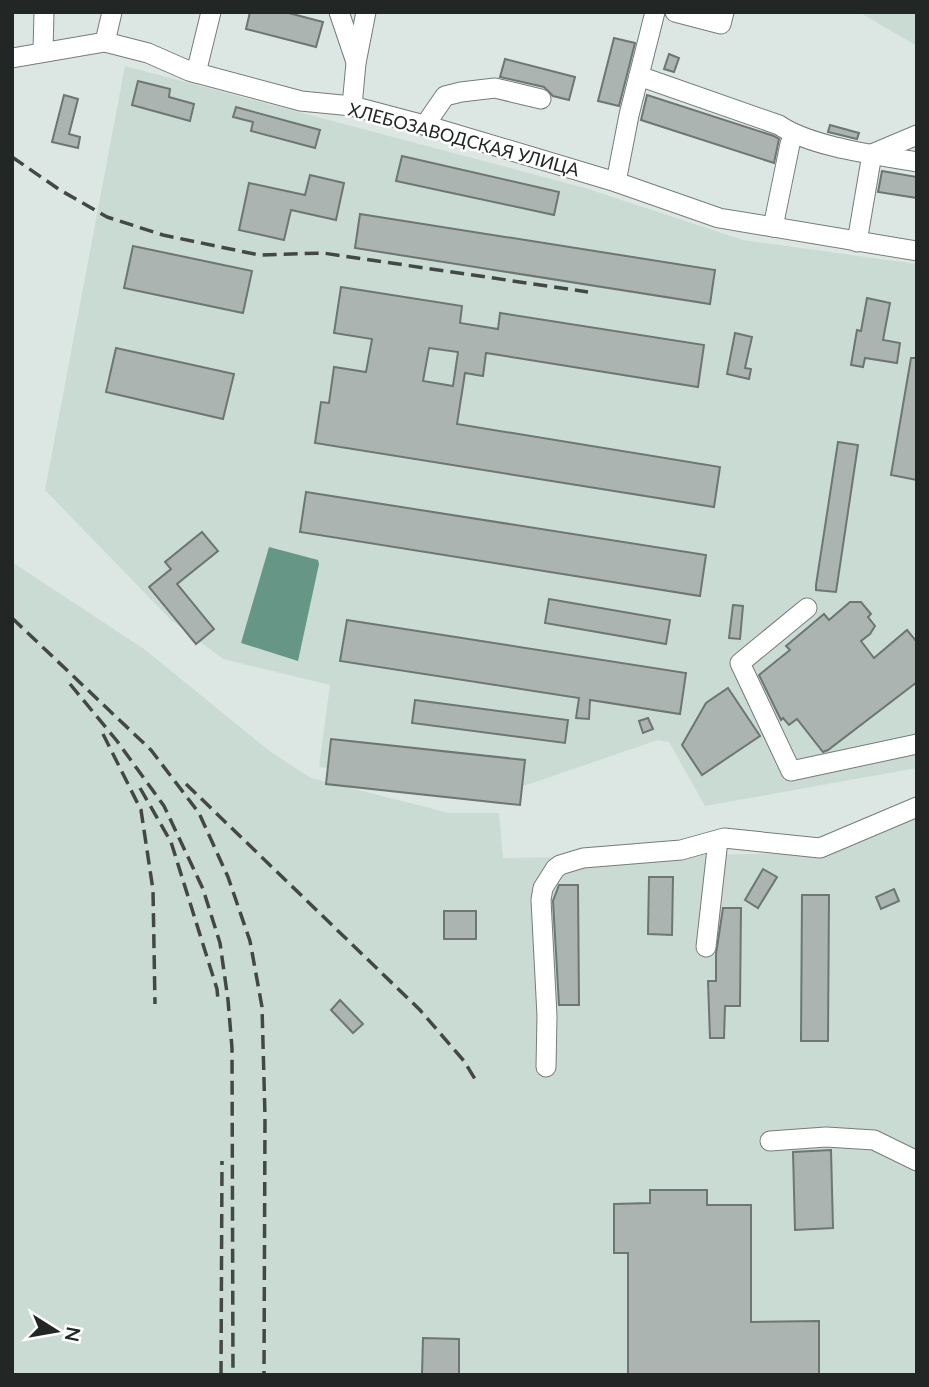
<svg xmlns="http://www.w3.org/2000/svg" width="929" height="1387" viewBox="0 0 929 1387" font-family="Lato,sans-serif">
<rect width="100%" height="100%" fill="#dce6e2"/>
<g fill="#cadbd4">
<path d="M859,12H917V46Z"/>
<path d="M125,66L585,188L743,240L917,264V768L705,806L669,742L658,740L500,794L319,767L330,685L223,659L171,620L45,490Z"/>
<path d="M12,301H14L12,483Z"/>
<path d="M12,562L144,649L272,753L311,778L449,813H499L503,858L807,853L917,805V1375H12Z"/>
</g>
<path fill="#669685" d="M269,547L318,560L319,564L298,661L241,643Z"/>
<g fill="#abb4b0" stroke="#6e7673" stroke-width="2" fill-rule="evenodd">
<path d="M250,12H285L323,22L316,47L246,29Z"/>
<path d="M614,38L635,43L619,106L598,101Z"/>
<path d="M669,54L679,58L674,72L664,69Z"/>
<path d="M505,59L575,77L569,100L553,96L544,87L500,77Z"/>
<path d="M138,81L170,89L169,97L194,104L190,121L132,105Z"/>
<path d="M64,95L78,99L69,134L80,137L78,148L52,142Z"/>
<path d="M647,95L774,136L779,139L774,163L641,120Z"/>
<path d="M236,107L320,130L315,148L251,131L253,122L233,117Z"/>
<path d="M830,125L859,133L857,139L828,132Z"/>
<path d="M402,156L559,192L554,215L396,181Z"/>
<path d="M882,171L917,177V198L878,192Z"/>
<path d="M310,175L344,183L336,220L291,210L284,240L239,230L249,183L305,195Z"/>
<path d="M360,214L715,270L710,304L355,248Z"/>
<path d="M133,246L252,271L243,313L124,288Z"/>
<path d="M341,287L462,306L460,323L498,329L500,313L704,345L698,387L486,353L483,376L465,373L457,424L720,467L714,507L315,443L321,402L329,403L334,367L366,372L372,339L334,333ZM429,348L458,352L453,386L423,381Z"/>
<path d="M867,298L890,303L883,340L900,343L897,363L865,358L863,367L851,365L857,330L861,331Z"/>
<path d="M735,333L752,337L745,368L751,369L749,379L727,374Z"/>
<path d="M116,348L234,374L223,419L106,392Z"/>
<path d="M911,358H917V480L891,475Z"/>
<path d="M838,442L858,445L836,592L816,590V585Z"/>
<path d="M306,492L706,555L700,596L300,532Z"/>
<path d="M202,532L218,551L177,584L214,629L196,644L149,587L171,569L165,562Z"/>
<path d="M549,599L670,620L666,644L545,623Z"/>
<path d="M850,602H861L871,614L868,617L875,626L870,634L861,641L874,658L907,630L917,642V682L828,750L823,752L797,719L789,725L783,718L781,720L759,675L790,650L786,646L824,614L829,620Z"/>
<path d="M733,605L743,606L740,639L729,638Z"/>
<path d="M347,620L686,673L680,714L590,700L589,719L576,718L579,698L340,661Z"/>
<path d="M728,688L760,736L702,775L682,745L706,703Z"/>
<path d="M415,700L568,720L565,743L412,723Z"/>
<path d="M648,718L653,729L643,733L639,721Z"/>
<path d="M331,739L525,760L520,805L326,784Z"/>
<path d="M763,869L777,877L758,908L745,900Z"/>
<path d="M649,877H673L672,935L648,934Z"/>
<path d="M559,885H578L579,1005H559L553,901Z"/>
<path d="M894,889L899,901L881,909L876,897Z"/>
<path d="M802,895H829L828,1041H801Z"/>
<path d="M723,908H741L740,1006H725L724,1038H710L708,981H716V954Z"/>
<rect x="444" y="911" width="32" height="28"/>
<path d="M340,1000L363,1024L353,1033L331,1010Z"/>
<path d="M831,1150L833,1228L795,1230L793,1152Z"/>
<path d="M650,1190H707V1205H751V1322L819,1321V1375H628V1253H614V1204L650,1203Z"/>
<path d="M423,1338L459,1339V1375H422Z"/>
</g>
<g fill="none" stroke-linecap="round" stroke-linejoin="round">
<defs>
<g id="minor">
<path d="M339,12L356,62"/>
<path d="M675,12L721,24L724,12"/>
<path d="M105,42L112,12"/>
<path d="M43,51L44,12"/>
<path d="M12,58L105,42L148,53L189,71L301,101L352,106L435,128L616,182L719,218L917,251"/>
<path d="M196,73L211,12"/>
<path d="M639,76L779,125C811,147 877,155 917,162"/>
<path d="M352,106L356,63L366,12"/>
<path d="M425,125L445,96L461,92L495,88L541,99"/>
<path d="M616,182L629,115L655,12"/>
<path d="M773,227L790,144L794,135"/>
<path d="M857,242L872,154L917,135"/>
<path d="M807,608L740,663L791,771L917,744"/>
<path d="M706,947L718,840"/>
<path d="M546,1067L547,1016L541,900L543,888L555,869L560,865L583,858L681,850L724,838L820,848L917,807"/>
<path d="M770,1141L826,1137L874,1140L917,1161"/>
</g>
</defs>
<use href="#minor" stroke="#747d79" stroke-width="21"/>
<use href="#minor" stroke="#fff" stroke-width="19"/>
<g stroke="#434846" stroke-width="3.5" stroke-dasharray="14 7" stroke-linecap="butt">
<path d="M12,157L60,190L107,217L163,235L259,255L323,253L588,292"/>
<path d="M12,618L151,750L199,813L228,877L250,941L262,1007L265,1116L264,1375"/>
<path d="M70,684L117,741L164,806L203,889L220,943L228,1000L232,1048L233,1375"/>
<path d="M103,734L141,810L153,890L155,1004"/>
<path d="M186,784L420,1010L464,1061L475,1079"/>
<path d="M140,788L171,842L217,989L218,1000"/>
<path d="M221,1375L222,1161"/>
</g>
</g>
<g text-anchor="middle" dominant-baseline="central" stroke-width="5" stroke-linejoin="round" paint-order="stroke">
<g font-size="18" fill="#222624" stroke="#fff">
<text transform="translate(464 139) rotate(15)">ХЛЕБОЗАВОДСКАЯ УЛИЦА</text>
</g>
</g>
<rect width="929" height="1387" fill="none" stroke="#222624" stroke-width="28"/>
<g transform="translate(56 1331) rotate(101)" stroke="#ffffff" stroke-width="5" paint-order="stroke">
<path d="M0-5L12 26L0 18L-12 26Z" fill="#222624"/>
<text y="-10" font-size="19" font-weight="bold" text-anchor="middle" fill="#222624">N</text>
</g>
</svg>
